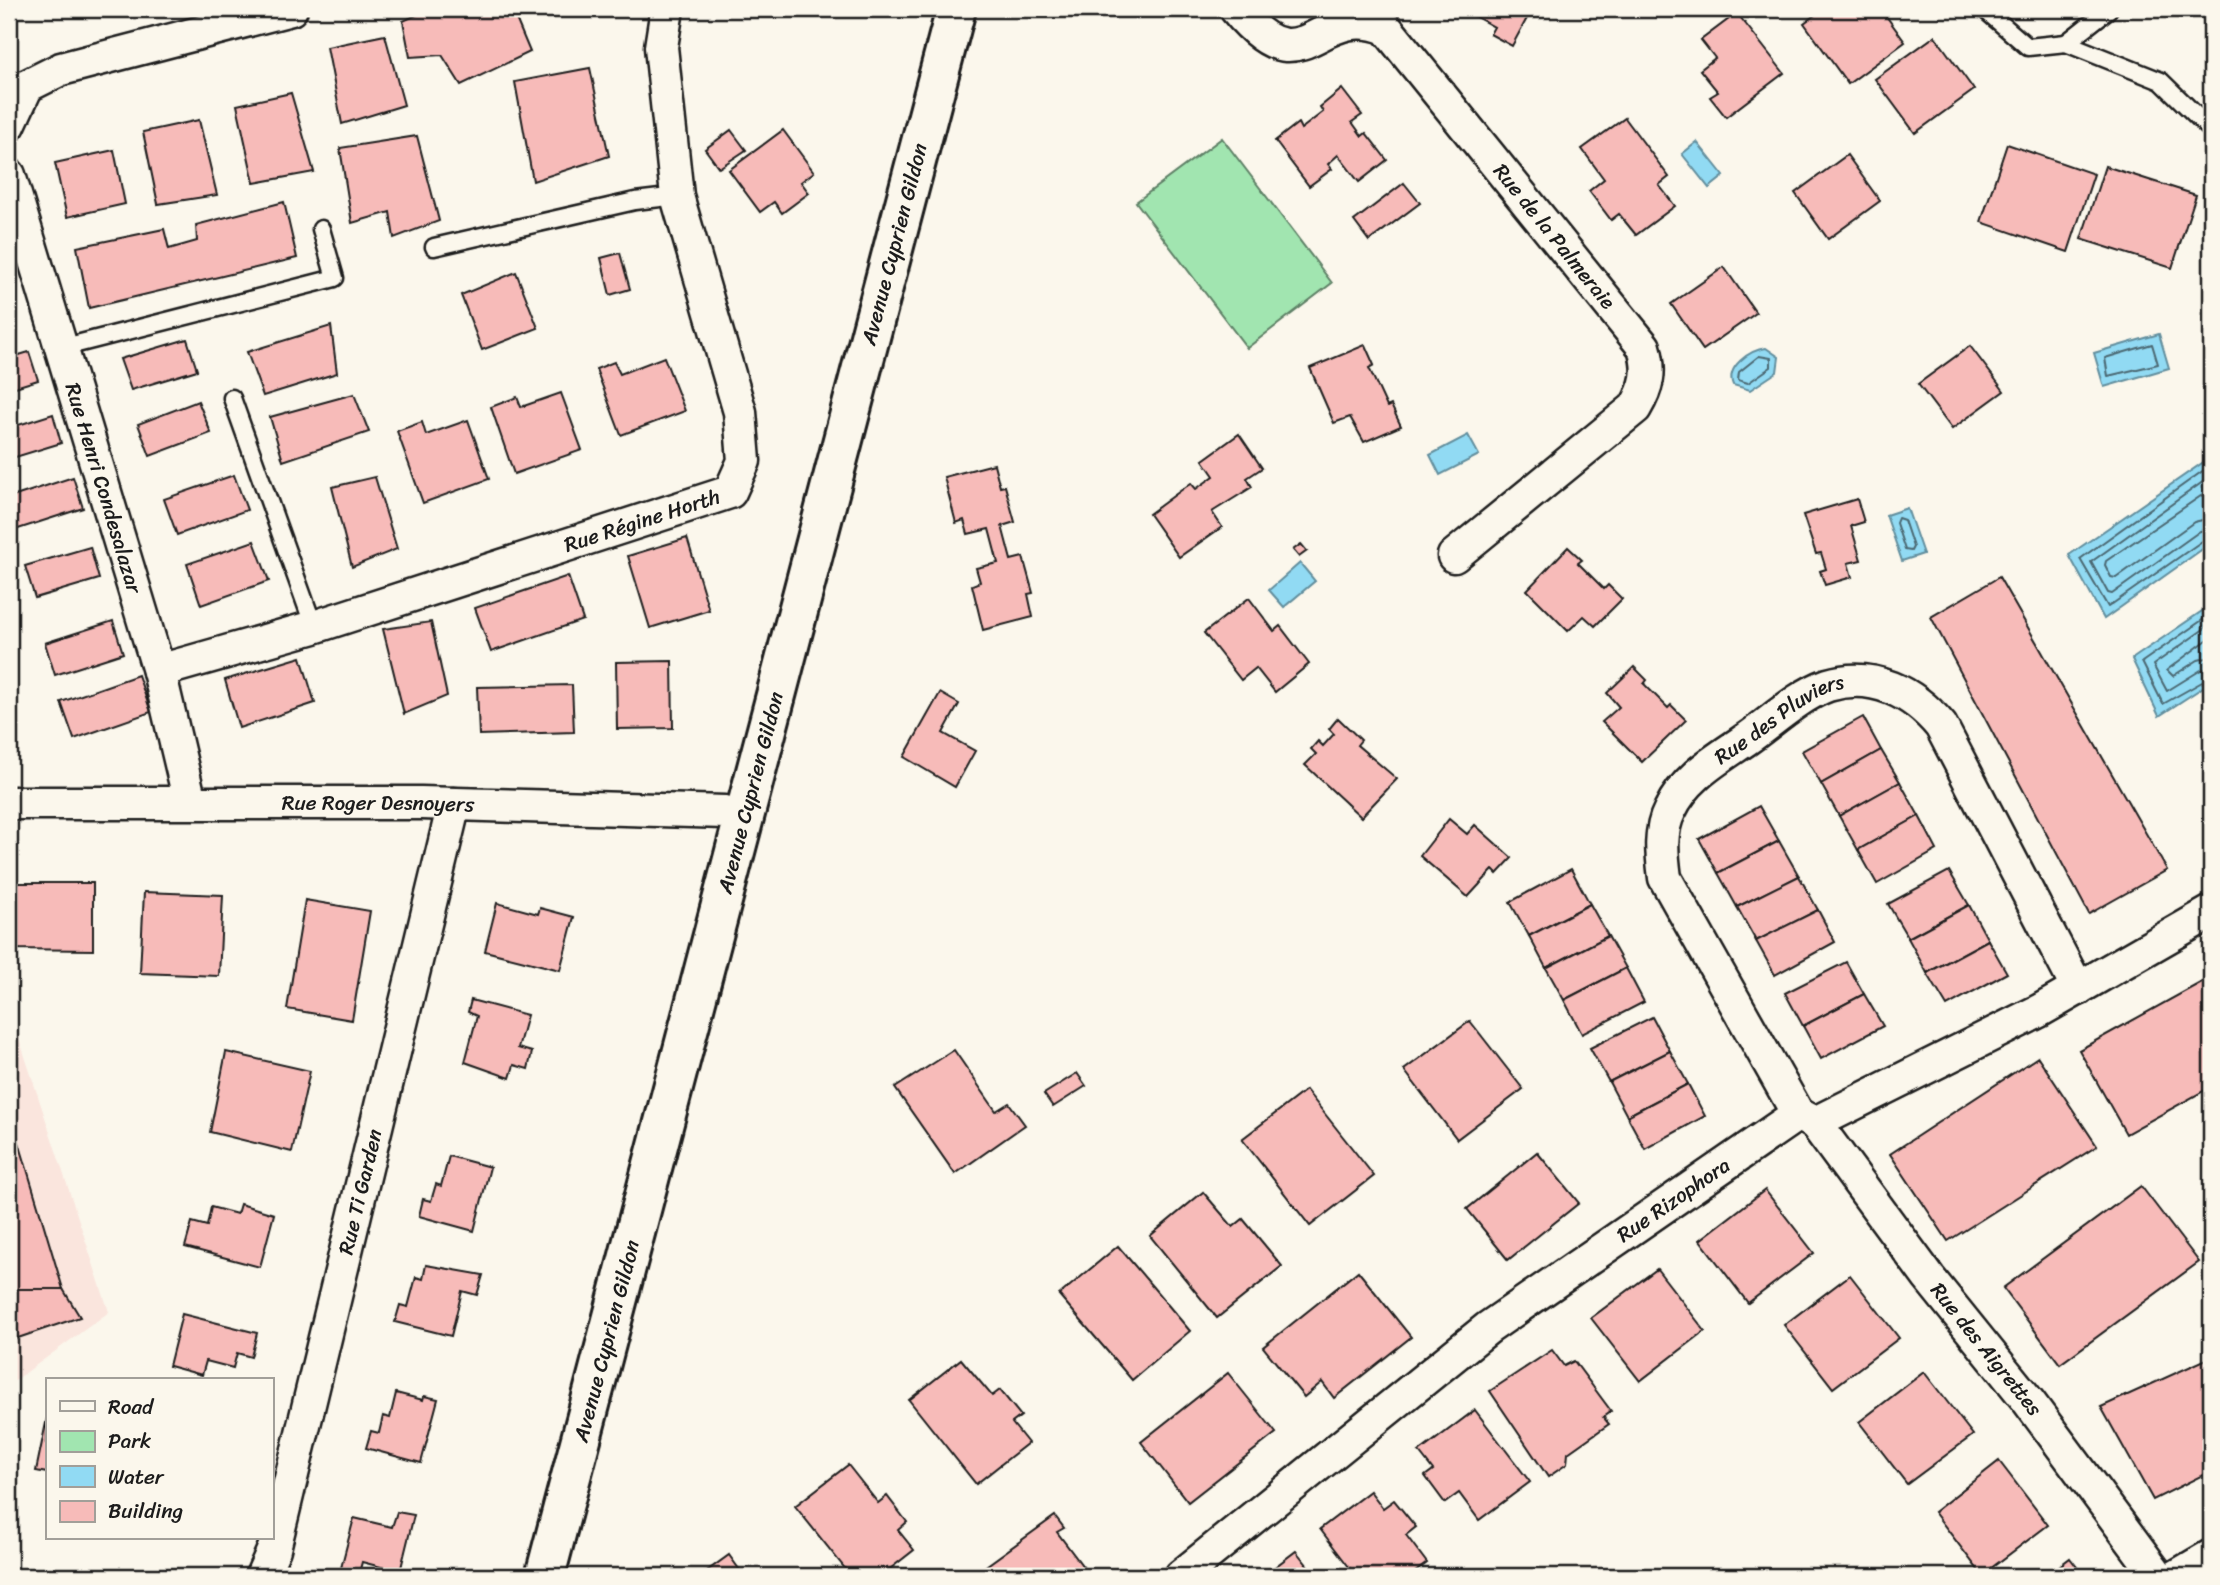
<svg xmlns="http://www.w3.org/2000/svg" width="2220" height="1585" viewBox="0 0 2220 1585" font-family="Sriracha,sans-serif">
<rect width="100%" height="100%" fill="#fbf7ec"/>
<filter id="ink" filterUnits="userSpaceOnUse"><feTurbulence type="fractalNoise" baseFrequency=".0143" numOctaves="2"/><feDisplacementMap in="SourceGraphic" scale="14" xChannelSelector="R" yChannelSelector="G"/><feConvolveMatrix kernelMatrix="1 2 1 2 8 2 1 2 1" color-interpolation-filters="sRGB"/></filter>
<g filter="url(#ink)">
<path fill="#fae5dd" d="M9,1008L109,1312L9,1385Z"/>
<path fill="#a1e5b0" stroke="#5e8066" stroke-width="2" d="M1222,138L1332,283L1247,348L1136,202Z"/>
<g fill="#91daf3" stroke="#628e9d" stroke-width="2">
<path d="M1697,142L1724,176L1709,188L1682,154Z"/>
<path d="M2159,334L2169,368L2104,387L2094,353Z"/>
<path d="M1766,348L1779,357L1777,372L1750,390L1733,385C1725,367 1750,350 1766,348Z"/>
<path d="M1468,435L1479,455L1440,475L1430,455Z"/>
<path d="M2211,457V543L2104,619L2069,555Z"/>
<path d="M1907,508L1923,554L1902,561L1886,515Z"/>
<path d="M1300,563L1315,581L1284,607L1269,590Z"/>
<path d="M2211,605V682L2159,716L2132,659Z"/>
</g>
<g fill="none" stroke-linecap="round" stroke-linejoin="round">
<g stroke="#4b6872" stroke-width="2">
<path d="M2152,344L2158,364L2108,376L2105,358Z"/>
<path d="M1759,356L1771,358V367L1748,383L1738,380L1739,372Z"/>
<path d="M2211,465L2080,559L2108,607L2205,539L2211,537"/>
<path d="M2211,476L2091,562L2108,593L2112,594L2200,531L2211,529"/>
<path d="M2211,489L2106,561L2105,565L2111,577L2116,578L2194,522L2211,518"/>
<path d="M1898,518L1904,520L1913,547L1911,551L1905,550L1896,523Z"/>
<path d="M2211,614L2142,662L2163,704L2211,677"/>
<path d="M2211,624L2153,665L2167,691L2201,670L2211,668"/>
<path d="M2211,637L2167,670L2173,676L2198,660L2211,657"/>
</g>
</g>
<g fill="#f7bbb9" stroke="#1c1c1c" stroke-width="2">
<path d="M430,9H512L530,52L461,85L442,55L410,57L403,21Z"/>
<path d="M1471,9H1532L1512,46L1490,34L1494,27L1469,13Z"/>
<path d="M1823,9H1881L1905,42L1848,84L1804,23Z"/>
<path d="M1737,13L1784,73L1726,117L1710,97L1718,92L1700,70L1715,58L1701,40Z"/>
<path d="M385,35L404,105L342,124L327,47Z"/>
<path d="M1935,36L1974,90L1915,133L1875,79Z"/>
<path d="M590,68L609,156L533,181L515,82Z"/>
<path d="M1342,89L1362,115L1352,122L1362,136L1366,133L1387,160L1359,182L1338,155L1328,164L1332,169L1309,186L1275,141L1298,123L1301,129L1323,112L1320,107Z"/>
<path d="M291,93L314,172L254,183L237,105Z"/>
<path d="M1625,118L1669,177L1659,185L1675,206L1636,235L1619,214L1611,220L1589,191L1604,179L1582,149Z"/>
<path d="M199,120L217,195L158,204L143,132Z"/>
<path d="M731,130L746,150L719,168L705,149Z"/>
<path d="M783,130L814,172L801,182L809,193L782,213L774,202L760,212L729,170Z"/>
<path d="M417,136L439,221L394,238L390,212L352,223L340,148Z"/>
<path d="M2007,144L2094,174L2068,252L1981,222Z"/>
<path d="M114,150L125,204L67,217L55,163Z"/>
<path d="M1847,155L1880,201L1828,239L1795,193Z"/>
<path d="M2105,166L2196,195L2172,268L2081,239Z"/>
<path d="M1404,183L1420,203L1369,241L1354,221Z"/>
<path d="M284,202L297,258L89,308L77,247L164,229L169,249L197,241L196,225Z"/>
<path d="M620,253L630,289L610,295L601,258Z"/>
<path d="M1724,267L1756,313L1703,350L1671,304Z"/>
<path d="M516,272L538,328L482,350L461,295Z"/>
<path d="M331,326L337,373L263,396L247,352Z"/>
<path d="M187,339L197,370L131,390L120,359Z"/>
<path d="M1365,345L1374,365L1369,368L1387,407L1391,405L1401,426L1364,442L1350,417L1334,423L1310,368Z"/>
<path d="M1970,346L2004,391L1952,429L1918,384Z"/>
<path d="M29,352L38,380L9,389V358Z"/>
<path d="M664,357L685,411L621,435L596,369L614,362L620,374Z"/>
<path d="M561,393L582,450L514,474L491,407L517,397L521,407Z"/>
<path d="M354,394L369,432L283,461L270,417Z"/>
<path d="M198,401L211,433L150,456L138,424Z"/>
<path d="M53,414L61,443L9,459V428Z"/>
<path d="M468,420L489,479L423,503L397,431L422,422L426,435Z"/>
<path d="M1239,434L1262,468L1247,478L1252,487L1212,512L1222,527L1179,557L1149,514L1191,483L1196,489L1214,476L1203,460Z"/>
<path d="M994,464L1000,487L1005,486L1015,522L1002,526L1011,560L1023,557L1033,593L1028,594L1033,617L983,630L972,585L980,582L976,568L998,563L989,529L968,534L964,520L956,523L944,477Z"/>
<path d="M234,475L247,510L177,535L164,499Z"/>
<path d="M73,477L83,508L15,530L9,512V498Z"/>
<path d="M375,477L397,549L352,567L332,487Z"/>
<path d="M1857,499L1864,522L1851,526L1861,560L1848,563L1852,577L1825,585L1820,571L1826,569L1821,553L1816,554L1803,515Z"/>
<path d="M687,538L709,610L650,628L628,556Z"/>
<path d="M254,541L269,581L201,605L187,564Z"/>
<path d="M1301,544L1307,551L1299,557L1293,550Z"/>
<path d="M90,547L99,579L35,598L25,566Z"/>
<path d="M1568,547L1582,560L1578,563L1604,589L1608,585L1622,599L1595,626L1584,616L1568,631L1527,590Z"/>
<path d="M568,576L583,620L491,652L475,608Z"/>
<path d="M1999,577L2167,870L2089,914L1931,617Z"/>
<path d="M1249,598L1274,631L1280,626L1309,664L1275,692L1256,668L1241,680L1204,633Z"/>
<path d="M113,621L123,653L55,675L45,643Z"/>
<path d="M431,622L447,696L404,714L383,629Z"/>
<path d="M301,657L315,703L239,728L225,680Z"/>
<path d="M672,661L673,728L617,729L616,662Z"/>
<path d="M1634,667L1647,680L1644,684L1668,708L1671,705L1686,720L1642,762L1602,722L1619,707L1607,693Z"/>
<path d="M138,675L151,712L74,739L61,702Z"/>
<path d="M572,685L574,732L479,735L477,687Z"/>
<path d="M940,693L959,704L943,733L975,751L955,787L904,757Z"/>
<path d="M1863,717L1881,750L1821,784L1802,751Z"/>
<path d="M1338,718L1361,740L1357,745L1397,779L1361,817L1305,765L1316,754L1311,749L1318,741L1323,746L1334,734L1329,729Z"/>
<path d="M1881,750L1900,782L1839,816L1821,784Z"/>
<path d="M1900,782L1919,816L1858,850L1839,816Z"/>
<path d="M1759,806L1779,841L1718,873L1699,839Z"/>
<path d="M1919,816L1937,850L1877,884L1858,850Z"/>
<path d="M1449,819L1467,834L1475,825L1512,858L1497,874L1493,870L1468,897L1420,856Z"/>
<path d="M1779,841L1799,876L1737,907L1718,873Z"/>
<path d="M1571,869L1590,904L1529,936L1510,902Z"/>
<path d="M1949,871L1969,905L1908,938L1888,904Z"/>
<path d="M1799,876L1818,910L1756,941L1737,907Z"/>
<path d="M9,883H93V950L9,949Z"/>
<path d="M144,892L223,895L219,976L140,973Z"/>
<path d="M305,900L370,911L352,1020L287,1009Z"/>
<path d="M497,903L538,914L540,908L574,917L560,970L485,951Z"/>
<path d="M1590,904L1608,936L1546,968L1529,936Z"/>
<path d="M1969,905L1988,940L1927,973L1908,938Z"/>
<path d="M1818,910L1835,942L1775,975L1756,941Z"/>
<path d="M1608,936L1626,968L1564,1000L1546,968Z"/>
<path d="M1988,940L2007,973L1947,1006L1927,973Z"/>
<path d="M1846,962L1864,994L1803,1026L1785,993Z"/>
<path d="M1626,968L1644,1002L1582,1034L1564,1000Z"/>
<path d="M2211,977V1087L2126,1134L2079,1050Z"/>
<path d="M1864,994L1883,1026L1821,1059L1803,1026Z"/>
<path d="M471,1000L527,1015L518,1048L532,1052L528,1069L514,1065L510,1078L465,1062L477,1016L468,1012Z"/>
<path d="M1652,1017L1670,1051L1609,1082L1590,1048Z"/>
<path d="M1470,1021L1523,1089L1457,1139L1404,1070Z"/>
<path d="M954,1050L996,1111L1009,1103L1025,1125L955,1174L895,1088Z"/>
<path d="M1670,1051L1688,1084L1627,1116L1609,1082Z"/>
<path d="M226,1052L310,1071L292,1152L210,1132Z"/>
<path d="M2038,1057L2097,1146L1948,1241L1890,1154Z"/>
<path d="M1077,1073L1086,1086L1053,1107L1044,1094Z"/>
<path d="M1688,1084L1705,1116L1645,1149L1627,1116Z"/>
<path d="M1306,1090L1374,1176L1310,1226L1242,1139Z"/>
<path d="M9,1109L63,1289H15L9,1267Z"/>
<path d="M1537,1152L1579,1203L1508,1260L1467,1209Z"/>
<path d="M449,1156L490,1167L474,1231L419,1216L423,1199L431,1201L436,1184L441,1186Z"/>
<path d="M2141,1186L2199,1262L2060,1364L2003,1288Z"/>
<path d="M1765,1190L1814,1253L1748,1303L1700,1240Z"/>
<path d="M1203,1192L1233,1227L1243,1219L1282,1266L1217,1318L1150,1236Z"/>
<path d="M240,1204L274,1214L260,1267L185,1247L192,1222L207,1226L211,1207L237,1214Z"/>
<path d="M1118,1246L1190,1331L1132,1380L1059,1295Z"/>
<path d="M426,1265L483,1275L477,1295L462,1291L451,1336L395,1322L400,1305L408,1307L416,1277L423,1279Z"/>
<path d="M1657,1269L1705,1331L1640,1381L1591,1318Z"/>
<path d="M1358,1271L1411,1337L1334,1398L1322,1382L1304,1397L1263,1347Z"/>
<path d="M1850,1275L1899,1338L1833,1388L1784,1325Z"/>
<path d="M15,1289H63L80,1317L9,1341V1291Z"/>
<path d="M182,1314L257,1333L251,1357L237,1353L233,1368L206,1361L202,1375L169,1366Z"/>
<path d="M1552,1350L1564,1366L1574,1361L1611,1411L1603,1417L1609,1424L1568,1453L1567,1464L1548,1477L1490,1391Z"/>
<path d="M2211,1357V1471L2153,1500L2101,1407Z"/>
<path d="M961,1359L992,1396L1000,1390L1021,1416L1012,1423L1028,1443L976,1484L909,1400Z"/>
<path d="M1924,1372L1973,1435L1907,1484L1859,1422Z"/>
<path d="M1228,1373L1276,1433L1188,1502L1141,1442Z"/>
<path d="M396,1393L423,1400L424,1396L438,1399L421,1463L366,1448L371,1431L379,1433L383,1416L390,1418Z"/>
<path d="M1475,1410L1530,1482L1479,1520L1459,1493L1445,1503L1425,1476L1433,1470L1419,1452Z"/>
<path d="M47,1418V1473L36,1471Z"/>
<path d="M1999,1461L2048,1525L1982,1575L1934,1512Z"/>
<path d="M848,1465L878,1503L887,1496L907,1522L898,1530L914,1550L881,1576H851L795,1506Z"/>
<path d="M1370,1491L1383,1508L1394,1500L1416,1527L1406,1535L1427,1563L1410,1576H1356L1320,1529Z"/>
<path d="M397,1512L414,1515L400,1572L362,1562L359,1573L341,1568L354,1518L392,1527Z"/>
<path d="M1055,1516L1064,1528L1057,1532L1090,1576H972Z"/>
<path d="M1296,1551L1316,1576H1263Z"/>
<path d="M729,1555L744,1576H700Z"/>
<path d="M2070,1558L2084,1576H2046Z"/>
</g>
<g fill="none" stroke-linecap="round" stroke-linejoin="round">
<defs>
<g id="lane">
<path d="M1984,9L2028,47L2066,43L2161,81L2211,130"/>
<path d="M2066,43L2109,9"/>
<path d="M434,247L635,201L677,196"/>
<path d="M61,348L335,278L321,229"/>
<path d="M232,398L314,627"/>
</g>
<g id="street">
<path id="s1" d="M1236,9C1304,93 1315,0 1386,28L1644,347C1651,371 1648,386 1635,408L1454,556"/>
<path d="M9,125L27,86L61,69L291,9"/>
<path id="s2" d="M9,175L159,671L190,802"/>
<path id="s3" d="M159,671L314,627L730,492L744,461L740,412L677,196L661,47L667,9"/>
<path id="s4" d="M9,803H421L725,812L746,817"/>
<path id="s5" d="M1798,1114L1665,878C1662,855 1659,831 1670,810C1686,776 1718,759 1748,738C1772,721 1800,695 1828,685C1873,671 1914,693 1941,726L2078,989"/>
<path d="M1798,1114L1815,1123L2039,1011L2211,912"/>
<path id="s6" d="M1815,1123L1929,1278L2029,1402L2158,1576"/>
<path id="s7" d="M262,1576L274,1549L454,804"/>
<path id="s8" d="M1181,1576L1488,1328L1798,1114"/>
<path d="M2177,1576L2211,1556"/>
</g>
<g id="secondary">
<path id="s9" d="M545,1576L956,9"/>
</g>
</defs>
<use href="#lane" stroke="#1c1c1c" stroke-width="21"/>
<use href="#street" stroke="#1c1c1c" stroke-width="37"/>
<use href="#secondary" stroke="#1c1c1c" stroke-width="44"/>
<use href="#lane" stroke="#fbf7ec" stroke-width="16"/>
<use href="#street" stroke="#fbf7ec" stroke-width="32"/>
<use href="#secondary" stroke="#fbf7ec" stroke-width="38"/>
</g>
</g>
<g text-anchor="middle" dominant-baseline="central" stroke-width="7" stroke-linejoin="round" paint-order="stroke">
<g font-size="21" fill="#1c1c1c" stroke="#fbf7ec">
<text stroke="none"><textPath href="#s1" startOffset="436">Rue de la Palmeraie</textPath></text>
<text stroke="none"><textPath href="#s9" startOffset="1377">Avenue Cyprien Gildon</textPath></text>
<text stroke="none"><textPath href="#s2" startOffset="327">Rue Henri Condesalazar</textPath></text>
<text stroke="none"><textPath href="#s3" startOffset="506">Rue Régine Horth</textPath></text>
<text stroke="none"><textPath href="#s5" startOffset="485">Rue des Pluviers</textPath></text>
<text stroke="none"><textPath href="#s9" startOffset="810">Avenue Cyprien Gildon</textPath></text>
<text stroke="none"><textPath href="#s4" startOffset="369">Rue Roger Desnoyers</textPath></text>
<text stroke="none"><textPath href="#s7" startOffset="397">Rue Ti Garden</textPath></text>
<text stroke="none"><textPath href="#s8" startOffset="620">Rue Rizophora</textPath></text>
<text stroke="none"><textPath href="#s9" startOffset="243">Avenue Cyprien Gildon</textPath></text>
<text stroke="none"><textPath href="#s6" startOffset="284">Rue des Aigrettes</textPath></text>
</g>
</g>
<rect width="2220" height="1585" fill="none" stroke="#fbf7ec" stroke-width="35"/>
<rect x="18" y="18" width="2185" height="1550" fill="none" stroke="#1c1c1c" stroke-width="2.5" filter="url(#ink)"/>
<rect x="46" y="1378" width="228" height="161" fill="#fbf7ec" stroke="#a29f99" stroke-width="2"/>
<rect x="60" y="1401" width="35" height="10" fill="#fbf7ec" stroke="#a29f99" stroke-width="2"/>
<text x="108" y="1414" font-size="21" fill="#1c1c1c">Road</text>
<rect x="60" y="1431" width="35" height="21" fill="#a1e5b0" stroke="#a29f99" stroke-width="2"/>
<text x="108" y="1448" font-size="21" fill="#1c1c1c">Park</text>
<rect x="60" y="1466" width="35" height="21" fill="#91daf3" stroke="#a29f99" stroke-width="2"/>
<text x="108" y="1484" font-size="21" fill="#1c1c1c">Water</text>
<rect x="60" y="1501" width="35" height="21" fill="#f7bbb9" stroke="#a29f99" stroke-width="2"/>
<text x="108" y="1518" font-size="21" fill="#1c1c1c">Building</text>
</svg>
